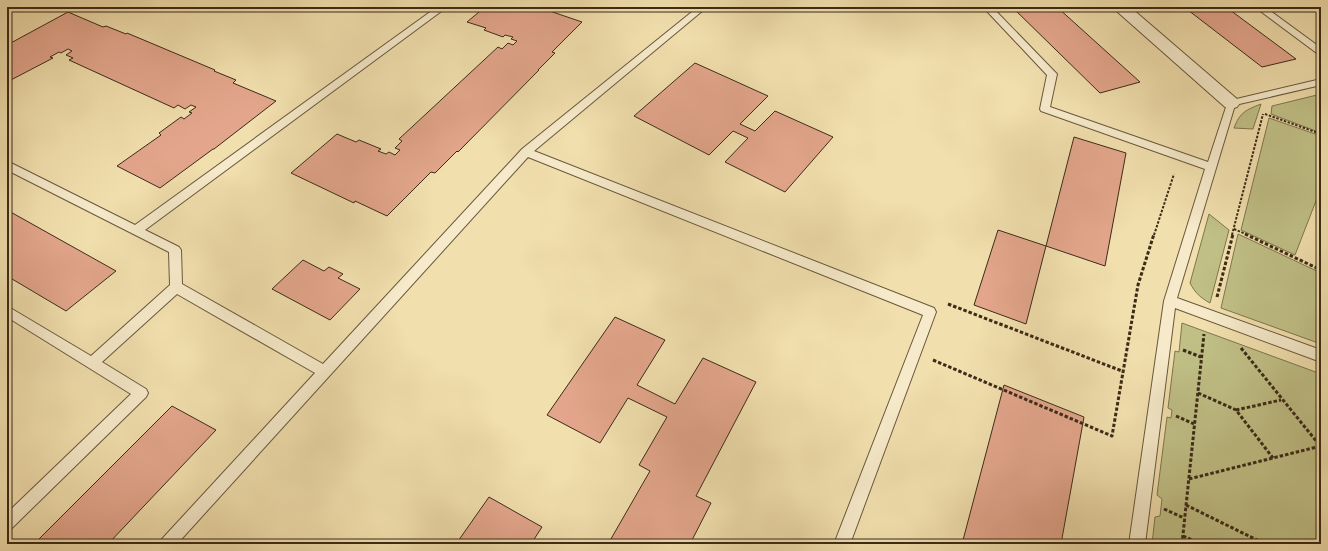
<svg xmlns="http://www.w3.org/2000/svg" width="1328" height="551" viewBox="0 0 1328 551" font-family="Alegreya,serif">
<rect width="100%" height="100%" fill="#f1dfad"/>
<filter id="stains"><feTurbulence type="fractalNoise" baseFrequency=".005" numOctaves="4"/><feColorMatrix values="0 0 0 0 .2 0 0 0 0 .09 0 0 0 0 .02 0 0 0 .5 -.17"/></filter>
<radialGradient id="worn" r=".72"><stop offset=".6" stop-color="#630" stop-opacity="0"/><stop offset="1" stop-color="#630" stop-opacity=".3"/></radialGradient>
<g fill="#c0c086" stroke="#7e764f">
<path d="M1321,94V133L1271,114L1272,106Z"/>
<path d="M1261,104L1253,129L1234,128C1240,112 1246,110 1261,104Z"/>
<path d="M1269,118L1321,136V188L1295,255L1241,230Z"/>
<path d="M1209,214L1229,230L1210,303C1201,298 1195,293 1190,283Z"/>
<path d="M1238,234L1321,273V344L1221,308Z"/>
<path d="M1182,323L1321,374V544H1152L1155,517L1160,516L1162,499L1157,495L1167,417L1171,418L1172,410L1168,408L1175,351L1179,352Z"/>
</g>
<g fill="#e3a68c" stroke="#3b2b18">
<path d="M485,7H538L582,22L552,52L555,53L538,70H539L458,152L457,151L435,173L431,172L387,216L355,201L354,203L291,173L337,134L356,142L359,140L381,149L378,151L386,154L389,152L395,155L400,150L395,148L402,141L399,139L498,47L502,49L508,43L513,45L517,41L511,39L513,37L505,35L503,37L484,30L486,28L467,22Z"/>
<path d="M1012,7H1057L1140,82L1100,93Z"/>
<path d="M1184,7H1226L1296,59L1262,67Z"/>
<path d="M68,12L103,27L106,26L126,34L127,33L215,70L214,71L236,80L233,83L276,101L214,149H213L160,188L117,166L161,135L159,133L181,117L184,119L192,113L189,112L196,107L191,105L185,109L178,105L174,108L69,60L73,58L66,55L72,51L68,49L61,53L59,52L50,57L53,58L7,82V45Z"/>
<path d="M695,63L768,96L740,124L755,131L775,111L833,137L785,192L725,162L748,138L733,131L709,155L634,116Z"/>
<path d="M1074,137L1126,153L1105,266L1046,246Z"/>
<path d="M7,210L116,271L66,311L7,276Z"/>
<path d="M998,230L1046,246L1026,324L974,305Z"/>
<path d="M303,260L324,271L329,267L343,274L338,278L360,289L330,320L272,289Z"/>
<path d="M615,317L665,340L637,385L675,404L703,358L756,382L696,496L711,503L690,544H608L650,471L639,465L667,417L628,398L600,443L547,415Z"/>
<path d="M1004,385L1084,417L1061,544H962Z"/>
<path d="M172,406L216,430L108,544H34Z"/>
<path d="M489,497L542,527L531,544H456Z"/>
</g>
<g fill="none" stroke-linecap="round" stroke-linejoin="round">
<defs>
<g id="lane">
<path d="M437,7H447L145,230L179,247L181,250L182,284L323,364L522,149L698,7H707L534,151L934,308L936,312L850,544H834L923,315L528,157L177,544H159L162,539L315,373L177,294L102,362L146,389L148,393L146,397L12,528L7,531V513L131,394L7,317V306L91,356L170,285L169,252L7,170V161L135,225Z"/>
<path d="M983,7H992L1055,72L1057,74L1050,107L1208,162L1228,101L1321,79V85L1235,105L1177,298L1321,350V362L1175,308L1145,544H1129L1164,301L1205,169L1041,111L1040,109L1047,75Z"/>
<path d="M1255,7H1265L1321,48V55L1318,54Z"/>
</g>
<path id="street" d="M1112,7H1130L1237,99L1240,103L1237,107L1231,109L1225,107Z"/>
</defs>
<use href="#lane" stroke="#68583d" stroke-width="2"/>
<use href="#street" stroke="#68583d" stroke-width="2"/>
<g stroke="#3b2b18" stroke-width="2" stroke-dasharray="2.5 1.5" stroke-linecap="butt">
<path d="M1265,114L1321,134"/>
<path d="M1234,229L1248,235"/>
<path d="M1154,235L1174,174"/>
<path d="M1232,235L1263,114"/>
</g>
<g stroke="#3b2b18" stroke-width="3" stroke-dasharray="3.5 2" stroke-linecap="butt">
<path d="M1245,234L1321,270"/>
<path d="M1217,297L1233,234"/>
<path d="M948,304L1122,371"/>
<path d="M1241,348L1321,447"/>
<path d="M1183,350L1201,357"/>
<path d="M933,360L1112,436L1138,285L1154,234"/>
<path d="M1198,393L1236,410L1273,458"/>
<path d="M1236,410L1281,400"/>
<path d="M1176,416L1194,424"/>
<path d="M1189,479L1321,446"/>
<path d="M1186,505L1265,544"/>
<path d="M1164,509L1184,518"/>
<path d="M1183,536L1201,544"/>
<path d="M1182,544L1204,334"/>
</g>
<use href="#lane" fill="#f6eaca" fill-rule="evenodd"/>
<use href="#street" fill="#f6eaca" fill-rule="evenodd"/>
</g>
<rect width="1328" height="551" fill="none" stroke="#f1dfad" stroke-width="24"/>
<rect x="8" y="8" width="1312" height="535" fill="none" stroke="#3b2b18" stroke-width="2"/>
<rect x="12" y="12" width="1304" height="527" fill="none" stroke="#3b2b18"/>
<rect width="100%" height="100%" filter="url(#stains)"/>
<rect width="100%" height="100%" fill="url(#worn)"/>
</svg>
